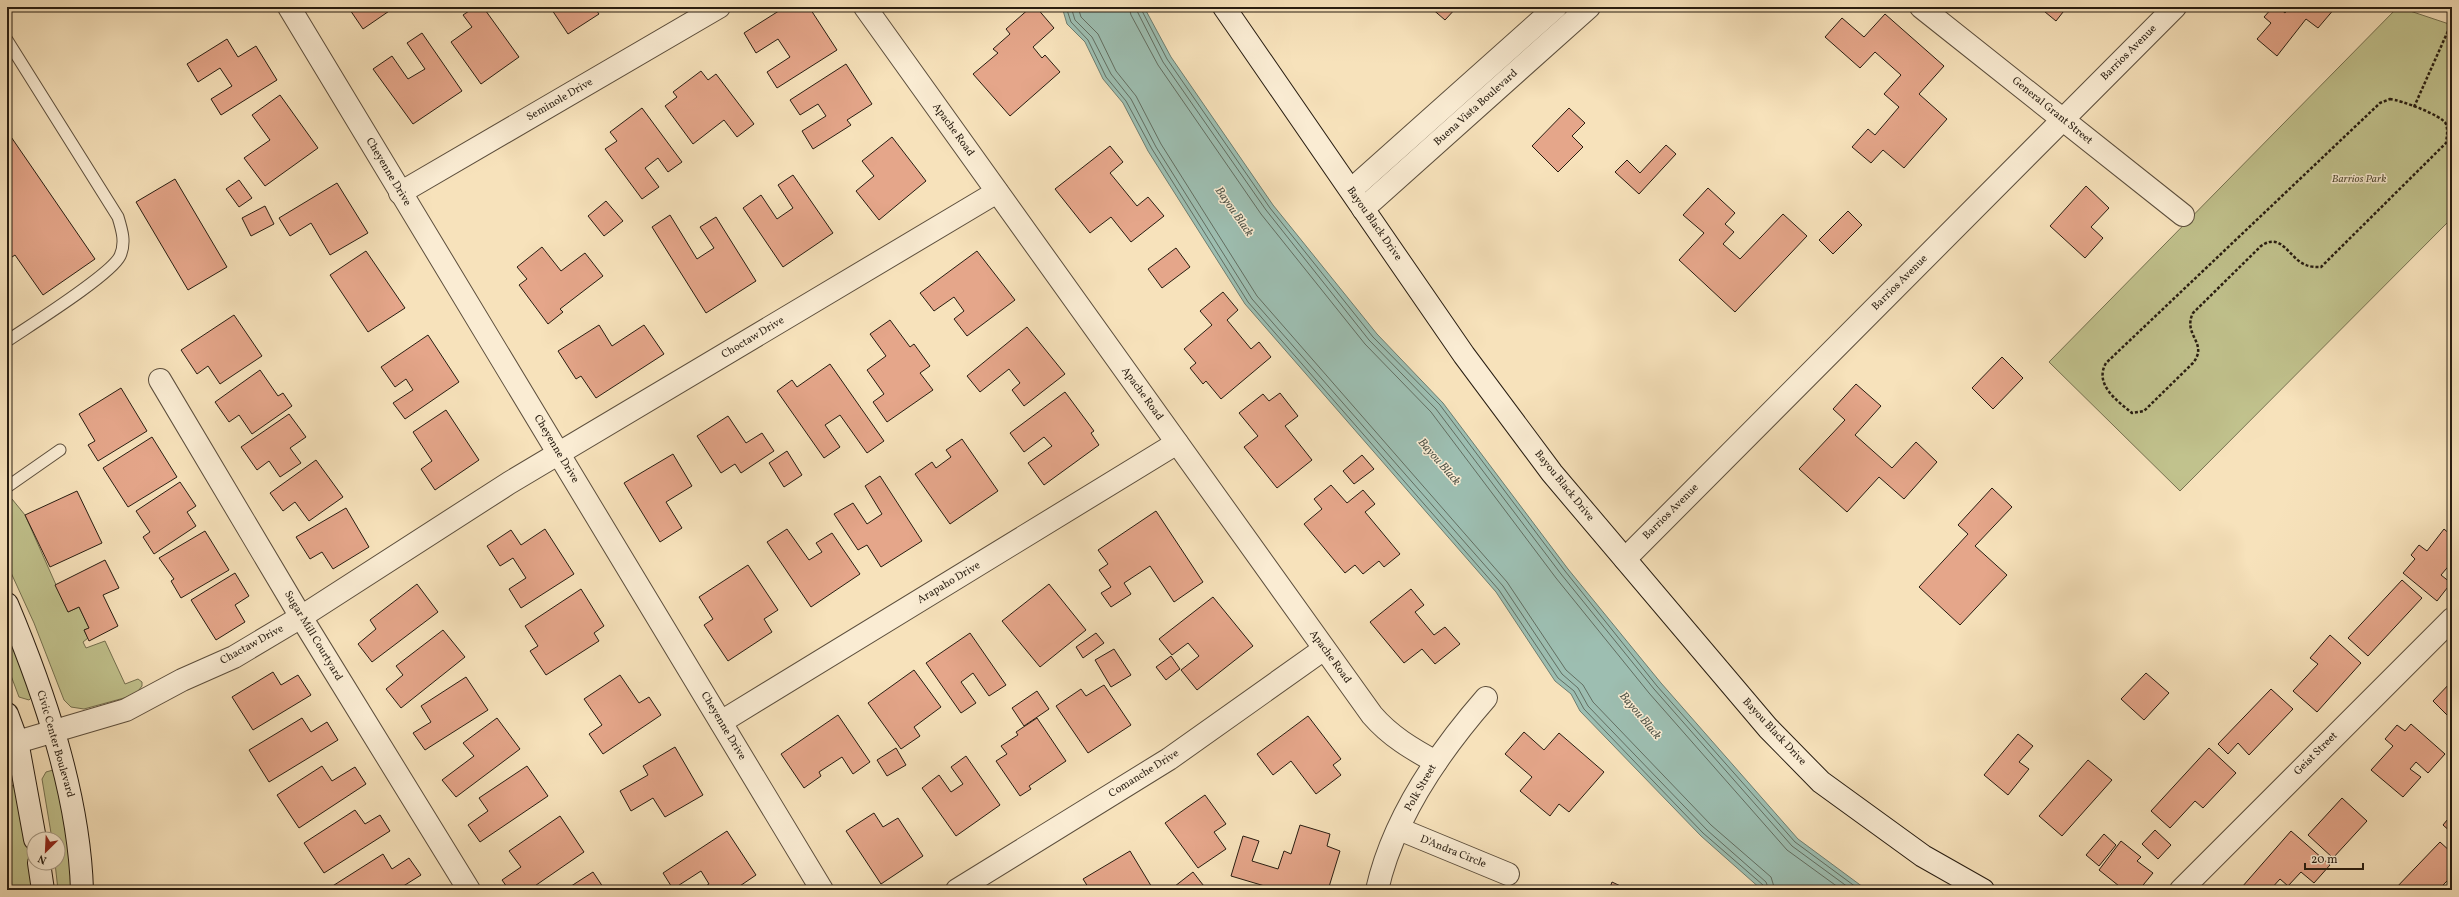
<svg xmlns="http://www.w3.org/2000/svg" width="2459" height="897" viewBox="0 0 2459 897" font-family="Vollkorn,serif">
<rect width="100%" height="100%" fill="#f7e2bb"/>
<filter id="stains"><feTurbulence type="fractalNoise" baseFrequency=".005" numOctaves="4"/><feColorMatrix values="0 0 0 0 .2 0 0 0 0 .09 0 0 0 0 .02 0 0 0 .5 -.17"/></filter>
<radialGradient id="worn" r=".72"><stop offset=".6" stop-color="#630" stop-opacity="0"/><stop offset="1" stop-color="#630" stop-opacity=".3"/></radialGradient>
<g fill="#c1c28d" stroke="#74704f">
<path d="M2398,7L2452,25V218L2180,491L2049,362Z"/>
<path d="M7,499H12L25,515L68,612L79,607L89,628L84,630L88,638L83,642L86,648L105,641L125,684L138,679L142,682V686L135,695L84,709L71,707L64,700L34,623L7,564Z"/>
<path d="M7,620L32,697L29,700L19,697L7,665Z"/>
<path d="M53,770L56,772L77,890H58L55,863H58V839H52L42,779L46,772Z"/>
<path d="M7,780C30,797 32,863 35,890H7Z"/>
</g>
<path fill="#9dbeb1" stroke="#6e7e71" d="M1062,7H1144L1171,57L1273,205L1377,334L1443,403L1568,569L1661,683L1798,839L1867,890H1762L1701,836L1580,711L1571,694L1555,681L1496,592L1245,304L1148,151L1123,103L1103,79L1085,42L1067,24Z"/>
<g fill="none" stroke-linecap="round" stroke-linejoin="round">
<g stroke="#626e61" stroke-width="1">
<path d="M1066,7L1071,22L1088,40L1106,77L1126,101L1152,149L1248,302L1499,590L1558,678L1574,691L1584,709L1703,833L1763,885L1764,890"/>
<path d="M1071,7L1075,20L1092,37L1111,74L1131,99L1156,147L1252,299L1503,586L1562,674L1578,688L1588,706L1707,830L1766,882L1769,890"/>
<path d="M1078,7L1081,17L1098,34L1116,71L1136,96L1161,144L1257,296L1507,582L1566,670L1583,685L1593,702L1711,825L1771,877L1775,890"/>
<path d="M1129,7L1131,15L1158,65L1261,214L1365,344L1431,412L1556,578L1649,693L1787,850L1842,890"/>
<path d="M1135,7L1163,62L1266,210L1369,340L1436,409L1561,574L1654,689L1792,846L1852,890"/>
<path d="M1140,7L1167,59L1270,208L1373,337L1440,405L1565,571L1657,686L1795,842L1860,890"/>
</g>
</g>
<g fill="#e5a68a" stroke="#281d11">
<path d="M348,7H395L363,29Z"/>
<path d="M475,7H483L519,57L481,84L451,42L472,27L463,15Z"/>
<path d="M550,7H594L599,14L568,34Z"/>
<path d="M785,7H809L837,50L777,88L767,72L790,57L778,39L756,53L744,33Z"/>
<path d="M1031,7H1036L1054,28L1033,47L1042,58L1045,55L1060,72L1010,116L973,74L998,53L993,49L1010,34L1006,29Z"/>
<path d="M1430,7H1457L1445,20Z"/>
<path d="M2039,7H2067L2056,21Z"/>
<path d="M2273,7H2278L2285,13L2290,7L2335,8L2318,28L2306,19L2277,56L2257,39L2271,23L2264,17Z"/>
<path d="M1885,14L1944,66L1919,94L1947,119L1904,168L1883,150L1871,163L1852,147L1868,129L1875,135L1899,107L1884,94L1901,75L1875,52L1860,68L1825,37L1842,18L1864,37Z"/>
<path d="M422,33L462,91L413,124L373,69L392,56L408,79L425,69L407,43Z"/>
<path d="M227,39L238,57L256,46L277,80L221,115L211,99L232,86L220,68L198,82L187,64Z"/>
<path d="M846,64L872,104L847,120L851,125L813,149L802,131L826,116L818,104L800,115L790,100Z"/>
<path d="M701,71L708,80L716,74L754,124L737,137L724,120L693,144L665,106L677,97L673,92Z"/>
<path d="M280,95L318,148L265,186L244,158L270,140L252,115Z"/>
<path d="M642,108L682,162L668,172L658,158L645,168L659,187L642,199L605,149L617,141L610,132Z"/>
<path d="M1569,108L1585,123L1572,136L1583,147L1558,172L1532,146Z"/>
<path d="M7,131L95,259L43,295L15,255L9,259L7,257Z"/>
<path d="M892,137L926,181L879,220L856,191L874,176L862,161Z"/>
<path d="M1666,145L1676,154L1639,194L1615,172L1627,160L1640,173Z"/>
<path d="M1110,146L1123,162L1110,173L1137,206L1148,197L1164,216L1131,242L1111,217L1090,233L1055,189Z"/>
<path d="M793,175L833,233L783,267L743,208L761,195L777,219L793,208L778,185Z"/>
<path d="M175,179L227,267L188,290L136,202Z"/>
<path d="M239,180L252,198L239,207L226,189Z"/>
<path d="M337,183L368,233L330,255L311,223L290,236L279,218Z"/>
<path d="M2086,186L2109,208L2091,227L2103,238L2085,258L2050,226Z"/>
<path d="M1708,188L1735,213L1725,224L1734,232L1723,244L1740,259L1783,214L1807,236L1735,312L1679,260L1704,233L1683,215Z"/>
<path d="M606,201L623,221L604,236L588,216Z"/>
<path d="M265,206L274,224L251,236L242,218Z"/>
<path d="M1848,211L1862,225L1833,254L1819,240Z"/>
<path d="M670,215L697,259L714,248L700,227L716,217L756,281L706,313L652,227Z"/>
<path d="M542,247L561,271L585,253L603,276L560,309L563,312L548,324L519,285L527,279L517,267Z"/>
<path d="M1176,248L1190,267L1162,288L1148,269Z"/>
<path d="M366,251L405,308L368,332L330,275Z"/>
<path d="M977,251L1015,300L967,336L954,319L964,311L954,297L934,311L920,293Z"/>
<path d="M1223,292L1238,310L1227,320L1251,349L1259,342L1271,357L1221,399L1206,381L1203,384L1190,368L1196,363L1184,349L1212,325L1200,311Z"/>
<path d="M234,315L262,356L220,384L208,366L197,374L181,350Z"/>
<path d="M890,320L910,347L914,344L930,366L920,373L933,390L887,422L873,402L884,394L867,370L886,356L870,334Z"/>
<path d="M599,325L612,346L644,325L664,354L596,398L581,376L576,379L558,351Z"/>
<path d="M1027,327L1065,374L1024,406L1012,390L1020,383L1009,369L980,392L967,376Z"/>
<path d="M428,335L459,382L405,419L393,403L413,390L406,379L395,387L381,367Z"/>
<path d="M2002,357L2023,378L1993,409L1972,388Z"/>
<path d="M830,364L884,441L867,453L840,415L825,425L840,447L824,458L777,391L792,380L797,387Z"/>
<path d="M260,370L278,396L283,393L292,406L252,434L239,415L229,422L215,402Z"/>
<path d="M1856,384L1881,406L1855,435L1892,468L1916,442L1937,462L1904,499L1879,477L1847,512L1799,469L1845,420L1833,409Z"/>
<path d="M121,388L147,431L98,461L88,445L95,441L79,414Z"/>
<path d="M1065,392L1094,431L1091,433L1099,445L1044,485L1028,463L1052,446L1044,437L1024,452L1010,433Z"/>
<path d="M1280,393L1298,416L1285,426L1312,460L1277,488L1244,447L1258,436L1239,413L1263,394L1269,401Z"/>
<path d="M446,410L479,460L435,490L421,469L432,461L413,432Z"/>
<path d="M289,414L306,437L290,448L301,463L280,477L269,461L257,470L241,447Z"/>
<path d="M728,416L746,443L762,433L774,451L741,473L735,464L721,473L697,436Z"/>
<path d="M152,437L177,477L128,507L103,468Z"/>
<path d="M962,439L998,491L950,524L915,474L932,462L936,468L951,457L946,450Z"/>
<path d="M787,451L802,475L784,487L769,463Z"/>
<path d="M673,454L692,486L666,502L682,528L660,542L624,483Z"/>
<path d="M1362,455L1374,469L1354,484L1343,471Z"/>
<path d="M316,460L343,497L309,521L295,502L283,511L270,493Z"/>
<path d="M880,476L922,541L881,567L867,545L858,550L834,514L853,503L867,524L882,514L865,486Z"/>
<path d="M180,482L196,506L187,512L196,526L154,554L143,537L150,532L136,511Z"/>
<path d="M1331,485L1347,503L1363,490L1375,504L1365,512L1400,554L1384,567L1379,561L1363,574L1355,565L1345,573L1304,524L1322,509L1314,499Z"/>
<path d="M1992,488L2012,507L1975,546L2007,575L1960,625L1919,587L1968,534L1958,525Z"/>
<path d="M77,491L102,543L50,567L25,515Z"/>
<path d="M346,508L369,547L333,569L322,552L310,559L296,537Z"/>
<path d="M1156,511L1203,582L1174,602L1150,566L1124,583L1131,594L1111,607L1101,593L1111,587L1099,570L1108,564L1098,550Z"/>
<path d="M545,529L574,574L521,608L509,589L526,578L513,558L500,566L487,546L511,530L521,545Z"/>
<path d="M787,529L809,560L822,552L816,543L832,533L860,574L811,607L767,542Z"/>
<path d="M2444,529L2452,536V562L2441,575L2451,583L2437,601L2403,573L2415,559L2411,555L2419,545L2427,551Z"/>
<path d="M205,531L229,570L181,598L171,581L174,579L159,558Z"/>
<path d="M105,560L119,588L103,595L118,626L89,641L84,630L89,628L79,607L68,612L55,585Z"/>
<path d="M748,565L778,610L764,619L772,632L728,661L704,625L713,619L699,597Z"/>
<path d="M235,573L249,596L235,605L245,622L216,640L191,600Z"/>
<path d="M2402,580L2422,598L2368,656L2348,638Z"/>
<path d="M417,584L438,612L372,662L358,644L376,629L370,620Z"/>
<path d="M1049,584L1086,630L1040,667L1002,621Z"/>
<path d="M581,589L604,626L594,633L599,641L546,675L530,651L538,646L525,626Z"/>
<path d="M1411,589L1424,605L1415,612L1434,635L1445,627L1460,644L1435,664L1422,649L1404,663L1370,622Z"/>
<path d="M1213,597L1253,646L1197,690L1181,670L1199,656L1188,643L1172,655L1159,639Z"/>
<path d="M443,630L465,657L401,708L386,689L403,675L396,666Z"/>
<path d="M970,633L1006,685L989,696L973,673L961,682L976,703L961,713L926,663Z"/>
<path d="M1096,633L1104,643L1083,658L1076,647Z"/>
<path d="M2330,635L2361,663L2317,712L2293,691L2318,664L2310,658Z"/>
<path d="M1114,649L1131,675L1111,687L1095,660Z"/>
<path d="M1171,656L1180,669L1166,680L1156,667Z"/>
<path d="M914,670L941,707L914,727L920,736L901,749L868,703Z"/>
<path d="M273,672L281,685L298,675L311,695L253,730L232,697Z"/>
<path d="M2146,673L2169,693L2144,720L2121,699Z"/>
<path d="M620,675L639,703L649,697L661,715L603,754L589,734L602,725L584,699Z"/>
<path d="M466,677L488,710L425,750L413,733L431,722L421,706Z"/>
<path d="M2452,681V720L2433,701Z"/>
<path d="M1104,685L1131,725L1088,753L1056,706L1081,689L1086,696Z"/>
<path d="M2271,689L2293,709L2249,755L2238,743L2228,754L2218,744Z"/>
<path d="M1037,691L1049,709L1024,726L1012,708Z"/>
<path d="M838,715L870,762L853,774L842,757L819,772L821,776L804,788L781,754Z"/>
<path d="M1308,716L1341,759L1333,765L1341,775L1316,794L1291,761L1273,775L1257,754Z"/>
<path d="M302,718L311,732L327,722L338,740L269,782L249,750Z"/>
<path d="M497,718L520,749L456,797L442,780L474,756L463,743Z"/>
<path d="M1037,718L1066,761L1029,786L1031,789L1020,796L996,761L1007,754L1001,746L1018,735L1016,732Z"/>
<path d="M2411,724L2445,754L2428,773L2416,762L2410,769L2421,777L2403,797L2371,770L2393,746L2385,739L2397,725L2405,731Z"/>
<path d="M1524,732L1544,750L1559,733L1604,772L1569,812L1559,804L1550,816L1520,791L1532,777L1505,754Z"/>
<path d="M2018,734L2033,746L2019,762L2029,769L2008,795L1984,775Z"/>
<path d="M675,747L703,795L665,817L653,798L631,811L620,791L648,775L643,766Z"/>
<path d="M896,748L906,765L887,776L877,760Z"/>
<path d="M2209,748L2236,773L2203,808L2195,801L2170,828L2151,811Z"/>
<path d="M966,756L1000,805L956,836L922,788L939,775L951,792L963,784L951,767Z"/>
<path d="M2088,760L2112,780L2062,836L2039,816Z"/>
<path d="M322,766L332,781L355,767L366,784L299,828L277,795Z"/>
<path d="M527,766L548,796L480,842L468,825L488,811L479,798Z"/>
<path d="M1205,795L1226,824L1214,832L1226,849L1198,868L1165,823Z"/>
<path d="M2342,798L2367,821L2333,858L2308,835Z"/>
<path d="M355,810L365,824L380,815L390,831L324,873L304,843Z"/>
<path d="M874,813L883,827L898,818L923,856L881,884L846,831Z"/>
<path d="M2452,814V833L2443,825Z"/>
<path d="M560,816L584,852L529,890H509L502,880L521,867L509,851Z"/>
<path d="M1300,825L1330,834L1327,846L1340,851L1328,890H1278L1231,876L1243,836L1259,841L1252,861L1278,869L1284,851L1291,854Z"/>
<path d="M2155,830L2171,845L2158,859L2142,844Z"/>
<path d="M727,831L756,875L734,890H699L709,884L701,871L673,889L663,873Z"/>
<path d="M2291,831L2330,865L2314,883L2301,872L2288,886L2280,879L2270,890H2245L2242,887Z"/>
<path d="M2104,834L2116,845L2099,866L2086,855Z"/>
<path d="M2121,841L2141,857L2137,861L2153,873L2139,890H2124L2099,870Z"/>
<path d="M2440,842L2452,853V876L2438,890H2394Z"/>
<path d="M1130,851L1153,889L1090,890L1083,879Z"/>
<path d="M383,854L392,869L409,858L421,875L397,890H333L331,887Z"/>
<path d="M593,872L605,890H565Z"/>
<path d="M1193,872L1207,890H1170Z"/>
<path d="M1612,882L1629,890H1609Z"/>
</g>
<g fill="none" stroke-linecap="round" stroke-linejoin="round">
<defs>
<g id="lane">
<path d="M7,40L118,217C122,230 126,243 120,256C111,275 29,326 7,341"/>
<path d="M7,487L60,450"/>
</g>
<g id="street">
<path d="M289,7L822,890"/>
<path d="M865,7L1372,715C1390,736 1412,749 1436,762"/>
<path d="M1921,7L2183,215"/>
<path d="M1351,190L1556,7"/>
<path d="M400,193L719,7"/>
<path d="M1363,209L1589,7"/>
<path d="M160,380L301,617L469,890"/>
<path d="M1625,559L2175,7"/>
<path d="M721,722L1177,443"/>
<path d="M7,745L126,710L182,680L234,657L301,617L509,483L997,192"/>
<path d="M1399,829L1508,874"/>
<path d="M957,890L1169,759L1324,649"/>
<path d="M1377,890C1393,818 1438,753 1486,698"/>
<path d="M2181,890L2452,619"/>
</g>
<g id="secondary">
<path d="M1224,7L1464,355L1552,473L1768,728L1821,782L1923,856L1983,890"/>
<path d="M7,604C44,692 79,794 82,890"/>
<path d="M7,714L17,741L35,839"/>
<path d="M39,863L43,890"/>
</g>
</defs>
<use href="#lane" stroke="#5c4e3c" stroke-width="13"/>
<use href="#street" stroke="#5c4e3c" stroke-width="24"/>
<use href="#secondary" stroke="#281d11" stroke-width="24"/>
<g stroke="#281d11" stroke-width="2.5" stroke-dasharray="3 2" stroke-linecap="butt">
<path d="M2390,99C2400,100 2442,115 2446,124C2448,130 2447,136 2446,143L2321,267C2316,267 2310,267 2306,265C2289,259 2282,231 2261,246L2193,313C2182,335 2209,343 2193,363L2144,411L2132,413C2116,400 2094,384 2106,363L2380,103Z"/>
<path d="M2414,107L2452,22"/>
</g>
<use href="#lane" stroke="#faecd3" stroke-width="11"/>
<use href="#street" stroke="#faecd3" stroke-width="22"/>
<use href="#secondary" stroke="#faecd3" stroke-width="22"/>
</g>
<g text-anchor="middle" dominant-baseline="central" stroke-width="3" stroke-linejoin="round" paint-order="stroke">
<g font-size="11" fill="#281d11" stroke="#faecd3">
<text transform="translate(2129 53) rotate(-45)">Barrios Avenue</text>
<text transform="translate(560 100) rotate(-30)">Seminole Drive</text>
<text transform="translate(1476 108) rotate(-42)">Buena Vista Boulevard</text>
<text transform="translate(2052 111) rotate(39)">General Grant Street</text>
<text transform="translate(953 130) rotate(54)">Apache Road</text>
<text transform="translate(388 172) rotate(59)">Cheyenne Drive</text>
<text transform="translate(1374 224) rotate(55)">Bayou Black Drive</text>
<text transform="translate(1900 283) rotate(-45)">Barrios Avenue</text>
<text transform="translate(753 338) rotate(-31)">Choctaw Drive</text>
<text transform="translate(1142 394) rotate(54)">Apache Road</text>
<text transform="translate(556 449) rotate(59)">Cheyenne Drive</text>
<text transform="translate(1564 486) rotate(51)">Bayou Black Drive</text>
<text transform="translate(1671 512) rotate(-45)">Barrios Avenue</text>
<text transform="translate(949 583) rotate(-31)">Arapaho Drive</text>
<text transform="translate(313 636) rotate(59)">Sugar Mill Courtyard</text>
<text transform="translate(252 645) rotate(-29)">Chactaw Drive</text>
<text transform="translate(1330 657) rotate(54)">Apache Road</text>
<text transform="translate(723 726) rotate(59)">Cheyenne Drive</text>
<text transform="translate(1774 732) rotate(47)">Bayou Black Drive</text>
<text transform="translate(55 744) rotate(74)">Civic Center Boulevard</text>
<text transform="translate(2316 754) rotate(-45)">Geist Street</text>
<text transform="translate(1144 774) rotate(-32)">Comanche Drive</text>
<text transform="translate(1421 788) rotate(-60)">Polk Street</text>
<text transform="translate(1453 852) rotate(22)">D'Andra Circle</text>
</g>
<g font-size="11" font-style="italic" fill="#564f36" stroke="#faecd3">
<text x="2359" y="179">Barrios Park</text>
</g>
<g font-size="12" font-style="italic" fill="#515549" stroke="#faecd3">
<text transform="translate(1234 212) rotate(55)">Bayou Black</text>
<text transform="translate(1439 462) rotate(49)">Bayou Black</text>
<text transform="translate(1640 716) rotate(50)">Bayou Black</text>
</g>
</g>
<rect width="2459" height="897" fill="none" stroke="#f7e2bb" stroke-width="24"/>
<rect x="8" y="8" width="2443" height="881" fill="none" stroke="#281d11" stroke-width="2"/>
<rect x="12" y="12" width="2435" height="873" fill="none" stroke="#281d11"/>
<g transform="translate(46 851) rotate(204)"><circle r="19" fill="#faecd3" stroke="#a69985"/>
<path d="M0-3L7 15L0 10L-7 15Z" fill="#8f2418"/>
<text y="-6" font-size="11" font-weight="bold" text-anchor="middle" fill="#281d11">N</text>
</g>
<path d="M2305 863v6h58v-6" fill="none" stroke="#281d11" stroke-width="2"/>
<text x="2311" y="863" font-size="12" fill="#281d11" stroke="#faecd3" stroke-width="3" paint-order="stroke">20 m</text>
<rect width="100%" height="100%" filter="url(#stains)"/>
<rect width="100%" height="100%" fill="url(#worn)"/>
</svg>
